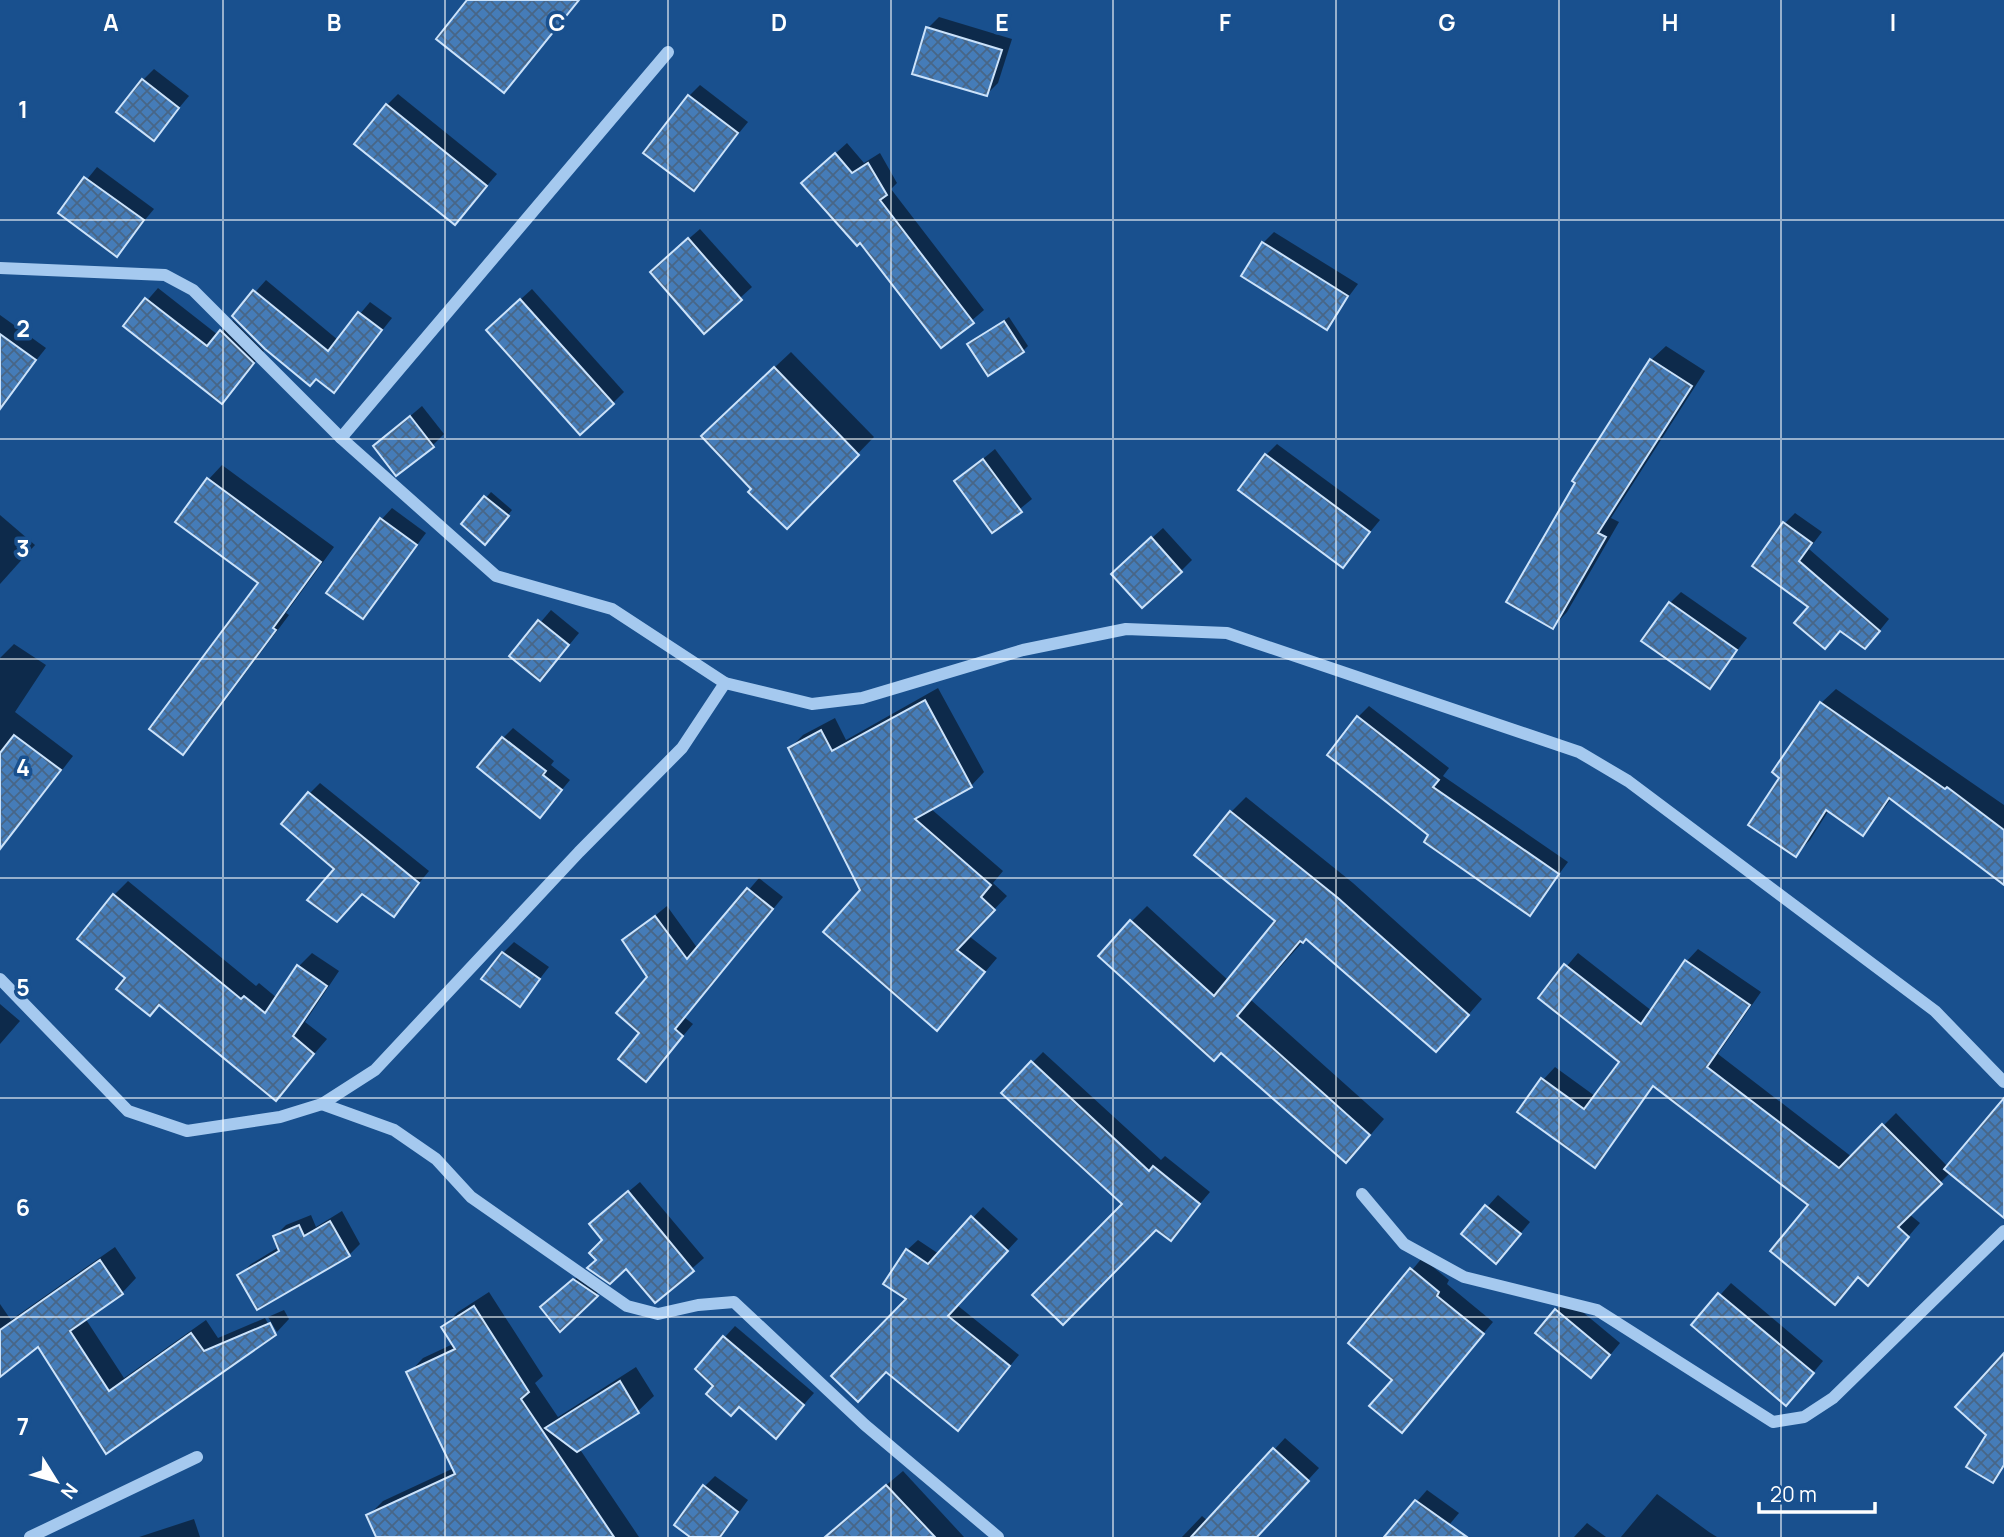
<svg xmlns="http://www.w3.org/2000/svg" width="2004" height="1537" viewBox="0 0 2004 1537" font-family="Manrope,sans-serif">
<defs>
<pattern id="building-cross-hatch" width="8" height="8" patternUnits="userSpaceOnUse" patternTransform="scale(1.75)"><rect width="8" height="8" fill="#457cb8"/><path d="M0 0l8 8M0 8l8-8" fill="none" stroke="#486687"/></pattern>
</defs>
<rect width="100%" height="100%" fill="#19508e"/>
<g fill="#0007">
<path d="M470,0H580L504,91Z"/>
<path d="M939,17L1012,39L998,83L987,94L928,28Z"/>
<path d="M154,69L189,96L153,139L143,80Z"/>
<path d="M700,85L748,122L694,188L689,96Z"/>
<path d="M398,94L497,174L455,223L387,105Z"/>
<path d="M847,143L864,163L880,153L897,183L891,189L984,310L942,346L815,172Z"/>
<path d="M97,167L154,209L116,255L60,213Z"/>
<path d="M700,229L752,287L704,331L663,261Z"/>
<path d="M1274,232L1358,284L1326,327L1263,243Z"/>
<path d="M266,280L338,340L370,302L392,318L334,391L234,316Z"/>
<path d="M158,288L218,335L233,320L264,351L222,401L125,326Z"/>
<path d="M532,289L624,392L613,403L499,319Z"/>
<path d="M0,315L46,348L10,393L0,385Z"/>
<path d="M1009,317L1028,346L1023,351L969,345Z"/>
<path d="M1666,346L1705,371L1611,518L1619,522L1567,612L1553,627L1651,360Z"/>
<path d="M791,352L874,437L787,527L753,489L720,419Z"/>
<path d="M422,406L444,434L433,445L375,446Z"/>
<path d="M1277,444L1380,520L1342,566L1266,455Z"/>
<path d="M995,449L1032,499L993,531L956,481Z"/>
<path d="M222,465L334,547L286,613L289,615L197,738L183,752L260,583L208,480Z"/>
<path d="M491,492L512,510L490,537L463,524Z"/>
<path d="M392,508L426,533L363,617L381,520Z"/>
<path d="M1795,513L1822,532L1809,549L1889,619L1876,635L1841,629L1811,607L1784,524Z"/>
<path d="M0,515L35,545L0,584Z"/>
<path d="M1163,528L1192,560L1181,571L1124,563Z"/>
<path d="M1681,592L1747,638L1709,686L1670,603Z"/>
<path d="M551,610L579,633L551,667L512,656Z"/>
<path d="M14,644L46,665L15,712L73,756L0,850V658Z"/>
<path d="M938,688L984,772L971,786L930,808L1003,871L993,883L1007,896L969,936L997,958L937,1029L790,748L803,735L835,718L846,740Z"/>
<path d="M1836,689L2004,805V883L1892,798L1863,834L1829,810L1810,840L1796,854L1782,777L1821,703Z"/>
<path d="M1369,706L1449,768L1443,776L1568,862L1530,913L1431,835L1358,717Z"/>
<path d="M513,728L554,761L551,765L570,780L540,816L503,738Z"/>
<path d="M320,783L429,871L393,915L336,868L309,794Z"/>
<path d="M1246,797L1353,883L1482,999L1451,1035L1307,937L1251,1000L1384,1119L1361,1146L1131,922L1147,906L1229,981L1278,921L1231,812Z"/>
<path d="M759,878L783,897L684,1017L693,1024L646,1080L642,1032L650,977L624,941L667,906L698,949Z"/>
<path d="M128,881L256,986L259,983L277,998L299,966L312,953L339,971L305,1022L327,1039L276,1098L127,978L114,895Z"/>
<path d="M514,942L549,967L520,1004L503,953Z"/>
<path d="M1698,949L1761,992L1718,1054L1852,1157L1896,1113L1948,1167L2004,1103V1194L1951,1172L1909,1214L1920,1223L1868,1283L1811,1205L1655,1085L1595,1165L1543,1080L1555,1067L1595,1096L1621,1061L1540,998L1578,953L1652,1011L1686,962Z"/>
<path d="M0,1004L20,1021L0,1044Z"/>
<path d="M1043,1052L1161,1160L1165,1156L1210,1192L1170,1239L1124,1204L1032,1063Z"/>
<path d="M640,1182L704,1258L655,1301L626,1266L598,1260L605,1240L603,1213Z"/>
<path d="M1498,1195L1530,1222L1507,1250L1463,1234Z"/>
<path d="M983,1207L1018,1239L957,1305L1019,1355L958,1428L908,1299L907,1250L918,1240L939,1254Z"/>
<path d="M342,1211L360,1244L349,1255L239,1276L251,1264L279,1247L275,1236L286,1225L311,1215L316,1227Z"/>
<path d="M115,1247L136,1278L122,1293L85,1318L124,1378L206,1320L218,1338L265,1318L273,1333L107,1452L38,1345L0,1375V1304L11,1320Z"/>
<path d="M1422,1258L1449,1280L1447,1284L1493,1322L1402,1431L1394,1379L1351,1343Z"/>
<path d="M580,1275L601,1290L561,1329L547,1302Z"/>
<path d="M1731,1283L1823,1361L1797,1392L1693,1325Z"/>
<path d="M489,1292L543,1376L535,1383L558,1417L636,1367L654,1396L638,1411L579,1448L639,1537H378L368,1516L383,1501L454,1468L409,1373L423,1358L453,1344L443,1327L458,1312Z"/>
<path d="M1567,1299L1620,1343L1602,1365L1556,1310Z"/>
<path d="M284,1310L289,1319L277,1332L268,1317Z"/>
<path d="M735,1326L814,1393L776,1436L716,1385L724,1338Z"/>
<path d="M1285,1438L1319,1468L1256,1537H1182L1202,1516L1208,1521Z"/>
<path d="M903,1471L964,1537H825L832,1531Z"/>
<path d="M715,1476L748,1500L721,1537H692L704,1487Z"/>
<path d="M1427,1490L1459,1513L1439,1537H1386Z"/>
<path d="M1657,1494L1709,1532L1717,1537H1621Z"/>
<path d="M194,1519L200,1537H139Z"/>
<path d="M1587,1523L1606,1537H1574Z"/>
</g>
<g fill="url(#building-cross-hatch)" stroke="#cbe2fa" stroke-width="2">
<path d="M467,0H579L504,93L436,39Z"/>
<path d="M926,27L1002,50L987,96L912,74Z"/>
<path d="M142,79L179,108L154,141L116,112Z"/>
<path d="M688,95L738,133L694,191L643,153Z"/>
<path d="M386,104L487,186L455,225L354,144Z"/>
<path d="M835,153L852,173L868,163L887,195L880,200L974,323L941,348L860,243L857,246L801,183Z"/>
<path d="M84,177L144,220L117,257L58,213Z"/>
<path d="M688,238L742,300L704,334L650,272Z"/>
<path d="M1262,242L1348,296L1327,330L1241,276Z"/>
<path d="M253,290L328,351L358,312L382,330L334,393L316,379L310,386L265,349L232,316Z"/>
<path d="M145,298L207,346L220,330L254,363L222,404L123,326Z"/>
<path d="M520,299L614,404L580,435L486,330Z"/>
<path d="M1004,321L1024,352L988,376L967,344Z"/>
<path d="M0,334L36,360L0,409Z"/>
<path d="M1650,359L1692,386L1598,533L1606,537L1553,629L1506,602L1575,483L1572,481Z"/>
<path d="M774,367L859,455L787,529L748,492L751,489L701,436Z"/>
<path d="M410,416L434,447L396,476L373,446Z"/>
<path d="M1265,454L1370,532L1343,568L1238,490Z"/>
<path d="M983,459L1022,512L992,533L954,481Z"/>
<path d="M207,478L321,562L273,628L276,630L183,755L149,729L258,583L175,522Z"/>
<path d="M484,496L509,516L485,545L461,524Z"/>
<path d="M380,518L417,545L363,619L326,593Z"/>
<path d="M1783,522L1812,543L1799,561L1880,631L1865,649L1840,631L1825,649L1794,623L1808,607L1752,566Z"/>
<path d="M1151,537L1182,572L1142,608L1111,574Z"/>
<path d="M1669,602L1737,650L1710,689L1641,641Z"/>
<path d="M538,620L569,645L540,681L509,656Z"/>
<path d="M925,700L972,787L915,819L991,885L981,897L995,910L957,950L985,972L937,1031L823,932L860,890L788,748L821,730L832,751Z"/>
<path d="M1820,702L1945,789L1947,787L2004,830V885L1889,798L1863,836L1826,810L1796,857L1748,825L1779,778L1772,772Z"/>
<path d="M1357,716L1439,780L1433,787L1559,874L1530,916L1424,842L1428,835L1327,755Z"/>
<path d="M14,735L61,770L0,849V753Z"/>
<path d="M502,737L546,771L543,775L562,790L540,818L477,767Z"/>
<path d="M308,792L419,883L394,917L362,894L337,922L307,900L334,869L281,824Z"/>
<path d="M1230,811L1338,898L1469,1015L1436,1052L1306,939L1303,943L1300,941L1237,1016L1370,1135L1346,1163L1221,1053L1214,1061L1098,956L1130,920L1214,996L1275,921L1194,855Z"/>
<path d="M747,888L773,909L675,1029L683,1036L646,1082L618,1059L639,1033L616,1013L647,977L622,940L655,916L687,959Z"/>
<path d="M113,894L241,999L244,996L265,1013L297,965L327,986L293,1036L314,1054L276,1101L159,1005L150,1016L116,989L125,978L77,939Z"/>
<path d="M502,952L540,979L520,1007L481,979Z"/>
<path d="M1685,960L1750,1005L1707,1067L1839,1168L1882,1124L1942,1184L1898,1227L1909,1237L1868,1286L1858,1277L1835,1305L1770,1251L1808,1205L1653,1086L1595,1168L1517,1112L1541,1078L1584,1109L1619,1062L1538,998L1564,964L1641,1024Z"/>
<path d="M1031,1061L1149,1171L1153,1166L1200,1204L1171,1241L1156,1230L1063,1325L1032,1295L1122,1204L1001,1093Z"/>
<path d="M2004,1098V1218L1944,1169Z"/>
<path d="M628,1191L694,1271L655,1303L626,1269L610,1284L587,1268L596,1260L589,1253L602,1240L589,1224Z"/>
<path d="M1485,1205L1521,1234L1496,1264L1461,1234Z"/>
<path d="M971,1216L1008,1251L948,1316L1010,1366L958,1431L886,1372L858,1402L831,1376L906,1299L883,1284L906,1249L928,1264Z"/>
<path d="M330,1221L350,1256L257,1310L237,1275L279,1251L273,1236L299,1225L304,1236Z"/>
<path d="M100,1260L123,1294L70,1331L109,1391L191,1333L204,1351L270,1323L276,1335L106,1454L38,1347L0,1377V1330Z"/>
<path d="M1410,1268L1439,1292L1437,1296L1484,1334L1402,1433L1369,1406L1392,1380L1348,1343Z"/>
<path d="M573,1279L598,1296L560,1332L540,1307Z"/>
<path d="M1718,1293L1814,1373L1786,1406L1691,1325Z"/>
<path d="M474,1306L529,1392L521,1399L614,1537H376L366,1515L455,1474L406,1372L455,1349L441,1327Z"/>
<path d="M1555,1309L1610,1355L1591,1378L1535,1333Z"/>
<path d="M723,1336L804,1405L776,1439L739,1407L731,1416L706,1394L713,1386L695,1369Z"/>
<path d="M2004,1353V1465L1993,1483L1966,1467L1986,1435L1955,1407Z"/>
<path d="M620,1381L639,1413L577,1452L545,1428Z"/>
<path d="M1273,1448L1309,1481L1257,1537H1191Z"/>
<path d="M703,1485L738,1512L720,1537H690L674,1525Z"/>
<path d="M886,1485L935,1537H825Z"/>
<path d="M1415,1500L1467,1537H1384Z"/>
</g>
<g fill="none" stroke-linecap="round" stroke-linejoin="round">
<g stroke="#a5c9ef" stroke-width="12">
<path d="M0,268L165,275L193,290L341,438L496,576L612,609L725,683L812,704L862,698L1023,650L1126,629L1227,633L1579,752L1628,781L1935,1011L2004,1082"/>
<path d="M341,438L668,52"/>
<path d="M0,979L128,1111L187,1131L280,1117L322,1104L375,1070L579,852L682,748L725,683"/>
<path d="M322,1104L394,1130L436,1159L471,1197L627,1306L658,1314L698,1305L734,1302L865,1425L998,1537"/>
<path d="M1362,1194L1404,1244L1464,1277L1597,1310L1773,1422L1804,1417L1833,1398L2004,1231"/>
<path d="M30,1537L197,1457"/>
</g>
</g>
<path fill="none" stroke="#fff" stroke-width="2" stroke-opacity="0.55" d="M223,0V1537M445,0V1537M668,0V1537M891,0V1537M1113,0V1537M1336,0V1537M1559,0V1537M1781,0V1537M0,220H2004M0,439H2004M0,659H2004M0,878H2004M0,1098H2004M0,1317H2004"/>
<g font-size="23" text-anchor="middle" font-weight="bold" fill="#fff" stroke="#19508e" stroke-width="7" stroke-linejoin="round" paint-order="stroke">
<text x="111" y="31">A</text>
<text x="334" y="31">B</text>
<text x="557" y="31">C</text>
<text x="779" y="31">D</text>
<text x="1002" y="31">E</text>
<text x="1225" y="31">F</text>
<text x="1447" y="31">G</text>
<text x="1670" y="31">H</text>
<text x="1893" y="31">I</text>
<text x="23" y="118">1</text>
<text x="23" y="337">2</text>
<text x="23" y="557">3</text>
<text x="23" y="776">4</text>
<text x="23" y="996">5</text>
<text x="23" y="1216">6</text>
<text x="23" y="1435">7</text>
</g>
<g transform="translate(56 1481) rotate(127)" stroke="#19508e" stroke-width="5" paint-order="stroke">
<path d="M0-5L12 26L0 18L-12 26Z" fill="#ffffff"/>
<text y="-10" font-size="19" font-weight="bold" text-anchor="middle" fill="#ffffff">N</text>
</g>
<path d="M1759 1502v10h116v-10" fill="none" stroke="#ffffff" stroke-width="3.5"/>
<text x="1770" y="1502" font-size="21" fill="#ffffff" stroke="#19508e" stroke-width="5" paint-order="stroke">20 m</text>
</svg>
